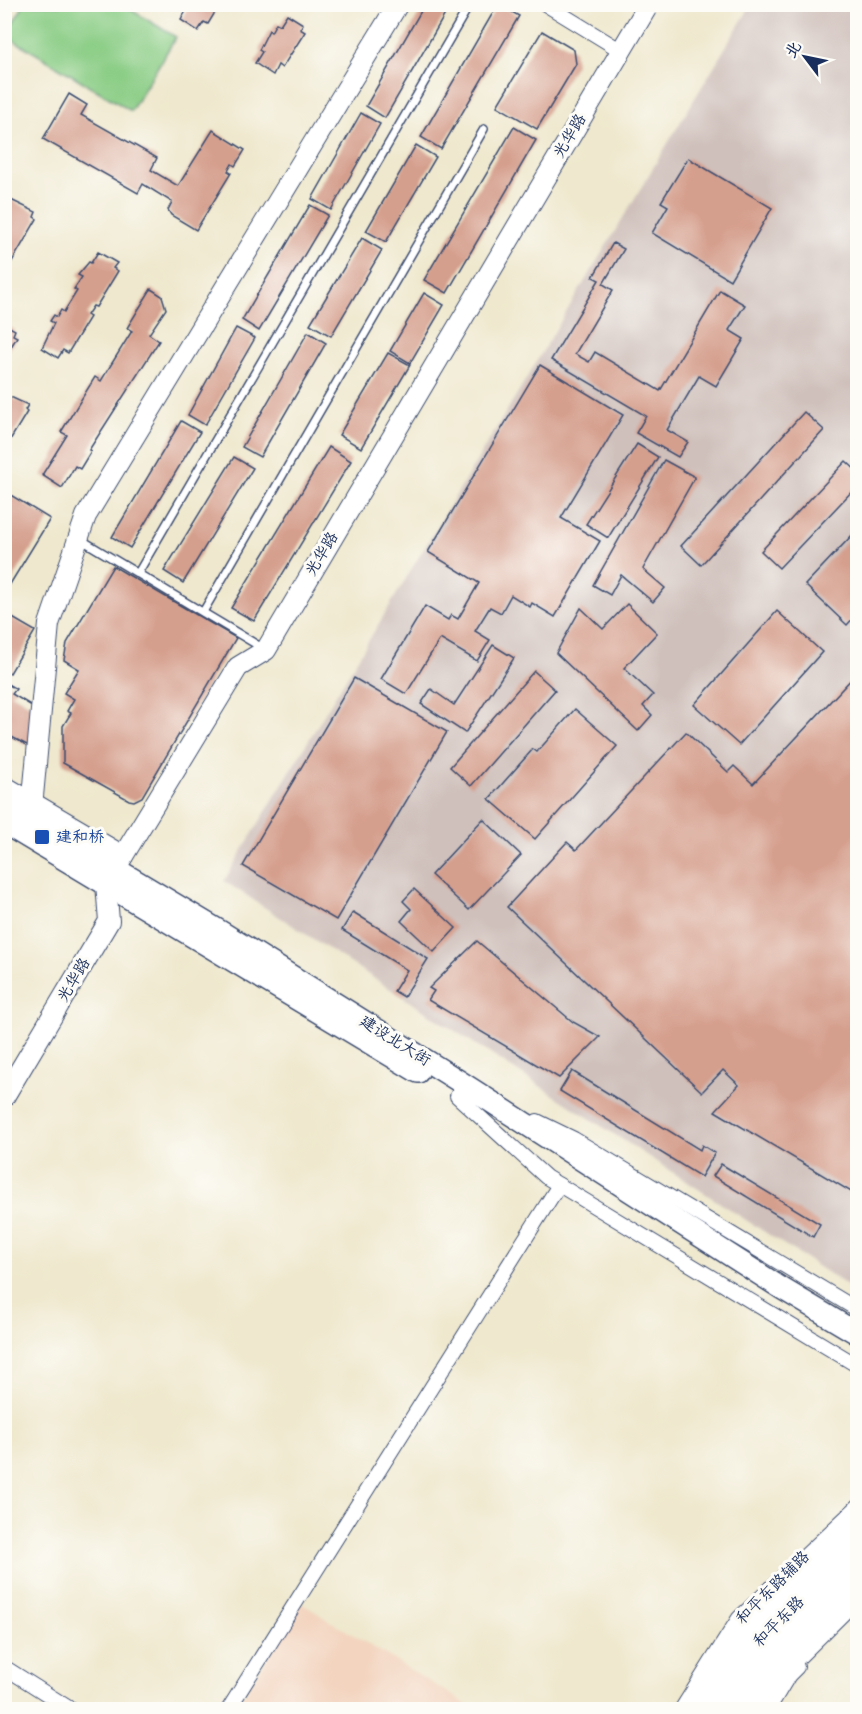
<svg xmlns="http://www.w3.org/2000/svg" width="862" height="1714" viewBox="0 0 862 1714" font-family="Kalam,'LXGW WenKai TC',sans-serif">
<rect width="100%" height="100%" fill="#fdfcf7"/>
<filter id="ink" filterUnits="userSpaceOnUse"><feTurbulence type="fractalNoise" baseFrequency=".0167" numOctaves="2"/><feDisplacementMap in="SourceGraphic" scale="12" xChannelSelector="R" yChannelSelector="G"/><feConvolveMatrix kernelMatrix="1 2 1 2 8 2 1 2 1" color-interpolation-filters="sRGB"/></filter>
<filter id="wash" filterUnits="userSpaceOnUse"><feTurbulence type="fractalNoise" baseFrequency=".008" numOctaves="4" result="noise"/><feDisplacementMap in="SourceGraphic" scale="24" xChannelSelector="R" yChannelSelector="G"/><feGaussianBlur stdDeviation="1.35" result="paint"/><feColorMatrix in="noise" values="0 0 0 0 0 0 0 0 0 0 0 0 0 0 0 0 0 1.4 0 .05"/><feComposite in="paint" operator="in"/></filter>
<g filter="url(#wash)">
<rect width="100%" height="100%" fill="#efe8ce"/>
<path fill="#f3d4bf" d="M301,1603L474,1709L235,1710Z"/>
<path fill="#cfc0bb" d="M751,5H857V1292L224,881Z"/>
<path fill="#8bcd86" stroke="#537e72" stroke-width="1.5" d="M123,5L176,37L131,111L5,35L24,5Z"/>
<g id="blocks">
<g fill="#d59f8d">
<path d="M186,4H220L208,24L204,22L198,31L181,20L187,9L184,7Z"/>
<path d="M425,4H451L385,118L366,106Z"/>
<path d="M498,4L519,16L441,149L421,137Z"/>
<path d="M287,14L303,24L300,29L305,32L282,68L278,65L273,75L255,63L262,52L259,50L269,30L271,32L276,23L280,25Z"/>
<path d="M542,31L574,50L576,64L537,129L497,106Z"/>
<path d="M69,94L87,105L81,115L157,158L151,170L178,186L213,130L245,150L235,166L232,164L228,171L231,173L196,230L171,215L168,210L172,202L143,184L138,193L43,139Z"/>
<path d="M361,113L380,124L331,210L312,199Z"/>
<path d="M514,127L536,140L447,293L424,280Z"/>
<path d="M416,145L436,157L386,242L366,231Z"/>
<path d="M688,158L772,208L730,280L652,233L668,206L661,202Z"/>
<path d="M11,200L36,212L34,217L37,219L4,275V212Z"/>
<path d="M310,205L328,215L259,331L242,320Z"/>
<path d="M362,238L382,250L331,336L310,324Z"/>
<path d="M613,243L624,249L603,284L613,290L575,354L589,362L595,352L660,391L720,290L745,305L729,330L744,339L716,386L699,376L667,430L688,442L678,457L636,433L646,416L551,360L599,280L593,277Z"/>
<path d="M98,252L117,263L113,268L118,271L96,307L93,306L87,315L90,317L68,353L63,350L58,358L42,348L54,323L50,321L54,315L57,317L61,310L64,312L77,291L74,289L82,277L78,275L89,262L91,263Z"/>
<path d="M151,289L162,296L166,309L149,334L159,341L89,450L91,451L80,469L75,466L62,488L42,475L67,435L61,432L95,377L101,381L132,331L127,328Z"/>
<path d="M424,293L444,305L410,363L390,351Z"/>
<path d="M4,324L15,330L13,335L17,337L4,358Z"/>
<path d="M236,328L255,338L205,425L188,415Z"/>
<path d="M308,332L326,343L260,457L242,447Z"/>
<path d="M388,353L410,365L361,448L339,435Z"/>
<path d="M540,365L623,415L561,518L600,541L555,617L532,603L530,607L511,595L501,613L490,607L475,631L490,640L477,661L440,639L406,694L381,679L425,606L448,620L451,615L458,619L479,583L428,552Z"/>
<path d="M4,394L28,405L25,410L27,412L4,450Z"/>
<path d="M804,412L824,430L701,565L681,546Z"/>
<path d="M181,421L200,432L130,548L112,537Z"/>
<path d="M637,444L658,457L608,538L586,524Z"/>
<path d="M329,447L351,461L254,621L231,608Z"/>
<path d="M234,457L253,468L183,583L164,571Z"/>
<path d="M664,460L695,477L643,569L665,588L653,602L621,575L610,595L593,585Z"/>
<path d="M846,461L858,472V485L779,568L761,551Z"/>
<path d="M4,491L50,519L4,594Z"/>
<path d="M858,529V613L847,625L805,585Z"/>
<path d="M113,566L236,638L142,797L134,801L129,800L63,763V726L71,713L67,711L74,699L64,693L79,669L64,660L67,643Z"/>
<path d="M627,604L657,633L624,668L653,695L643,706L652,715L638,731L556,653L581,608L603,629Z"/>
<path d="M777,611L822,652L739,745L694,705Z"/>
<path d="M4,613L35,631L10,673L4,670Z"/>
<path d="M493,645L514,658L465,733L421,704L431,689L454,705Z"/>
<path d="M534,671L555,690L471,786L450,767Z"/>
<path d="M858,672V1196L715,1111L739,1085L723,1070L702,1092L507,907L567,842L576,850L686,732L728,772L734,766L753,784Z"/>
<path d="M354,678L447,732L336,920L243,866Z"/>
<path d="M4,682L16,689L12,694L32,706L31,738L27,745L4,733Z"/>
<path d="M575,709L617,746L535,839L489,799L533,749L537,752Z"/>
<path d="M483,819L521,855L469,910L431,875Z"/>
<path d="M414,889L456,928L434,952L401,921L411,909L403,901Z"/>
<path d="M353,912L428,959L404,997L394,991L407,970L342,930Z"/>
<path d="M477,941L573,1022L600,1037L559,1078L428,1000L434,991L429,988Z"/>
<path d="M572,1071L700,1150L702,1145L715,1153L701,1177L560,1091Z"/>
<path d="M721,1164L820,1224L813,1237L713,1176Z"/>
</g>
</g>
</g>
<g filter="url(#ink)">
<use href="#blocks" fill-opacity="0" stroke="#3b4b6f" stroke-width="1.5"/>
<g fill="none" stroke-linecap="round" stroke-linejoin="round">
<defs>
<g id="lane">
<path d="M80,539L264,649"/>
<path d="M138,573L470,4"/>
<path d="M203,612L484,129"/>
</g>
<g id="street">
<path d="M545,4L620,50"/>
<path d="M457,1096L546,1177L858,1366"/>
<path d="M537,1121L574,1139L858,1310"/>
<path d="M4,1667L72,1710"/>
<path d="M228,1710L559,1185"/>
<path d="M681,1710L739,1618L858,1506"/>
<path d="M768,1710L789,1675L797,1667"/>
</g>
<g id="secondary">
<path d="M4,786L123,856"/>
<path d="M31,818L49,624L86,516L398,4"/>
<path d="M4,1097L109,921L106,884L238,667L266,650L649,4"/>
<path d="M693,1710L710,1681L760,1612L858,1525"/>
<path d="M756,1710L776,1676L858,1595"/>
</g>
<g id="primary">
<path d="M4,802L223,933L462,1083L781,1288L858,1334"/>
<path d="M4,823L418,1072"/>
</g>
<g id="highway">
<path d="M711,1710L744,1657L858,1543"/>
<path d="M733,1710L759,1668L858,1568"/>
</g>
</defs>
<use href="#lane" stroke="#3b4b6f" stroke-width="10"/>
<use href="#street" stroke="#3b4b6f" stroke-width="16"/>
<use href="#secondary" stroke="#3b4b6f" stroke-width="22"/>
<use href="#primary" stroke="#3b4b6f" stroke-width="24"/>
<use href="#highway" stroke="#3b4b6f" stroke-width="27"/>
<use href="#lane" stroke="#fff" stroke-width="7"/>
<use href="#street" stroke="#fff" stroke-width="14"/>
<use href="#secondary" stroke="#fff" stroke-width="20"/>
<use href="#primary" stroke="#fff" stroke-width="21"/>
<use href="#highway" stroke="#fff" stroke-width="24"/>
</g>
</g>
<rect fill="#1a4fb4" stroke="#fdfcf7" stroke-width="2" x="34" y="829" width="16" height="16" rx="3"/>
<g text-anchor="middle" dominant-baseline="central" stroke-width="6" stroke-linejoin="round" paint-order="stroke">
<g font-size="16" fill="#1b2f5e" stroke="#fdfcf7">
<text transform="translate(570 136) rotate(-59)">光华路</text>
<text transform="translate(322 554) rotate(-59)">光华路</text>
<text transform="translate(74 980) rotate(-59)">光华路</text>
<text transform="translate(395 1041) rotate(32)">建设北大街</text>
<text transform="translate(773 1588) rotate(-45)">和平东路辅路</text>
<text transform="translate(779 1622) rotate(-45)">和平东路</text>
</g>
<g font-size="16" fill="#164399" stroke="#fdfcf7" text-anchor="start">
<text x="56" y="837">建和桥</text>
</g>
</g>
<rect width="862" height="1714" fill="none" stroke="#fdfcf7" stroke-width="24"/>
<g transform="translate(805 57) rotate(302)" stroke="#fdfcf7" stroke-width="4.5" paint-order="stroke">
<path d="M0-4.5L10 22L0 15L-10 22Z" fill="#1b2f5e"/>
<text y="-9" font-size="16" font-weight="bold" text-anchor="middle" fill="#1b2f5e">北</text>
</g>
</svg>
